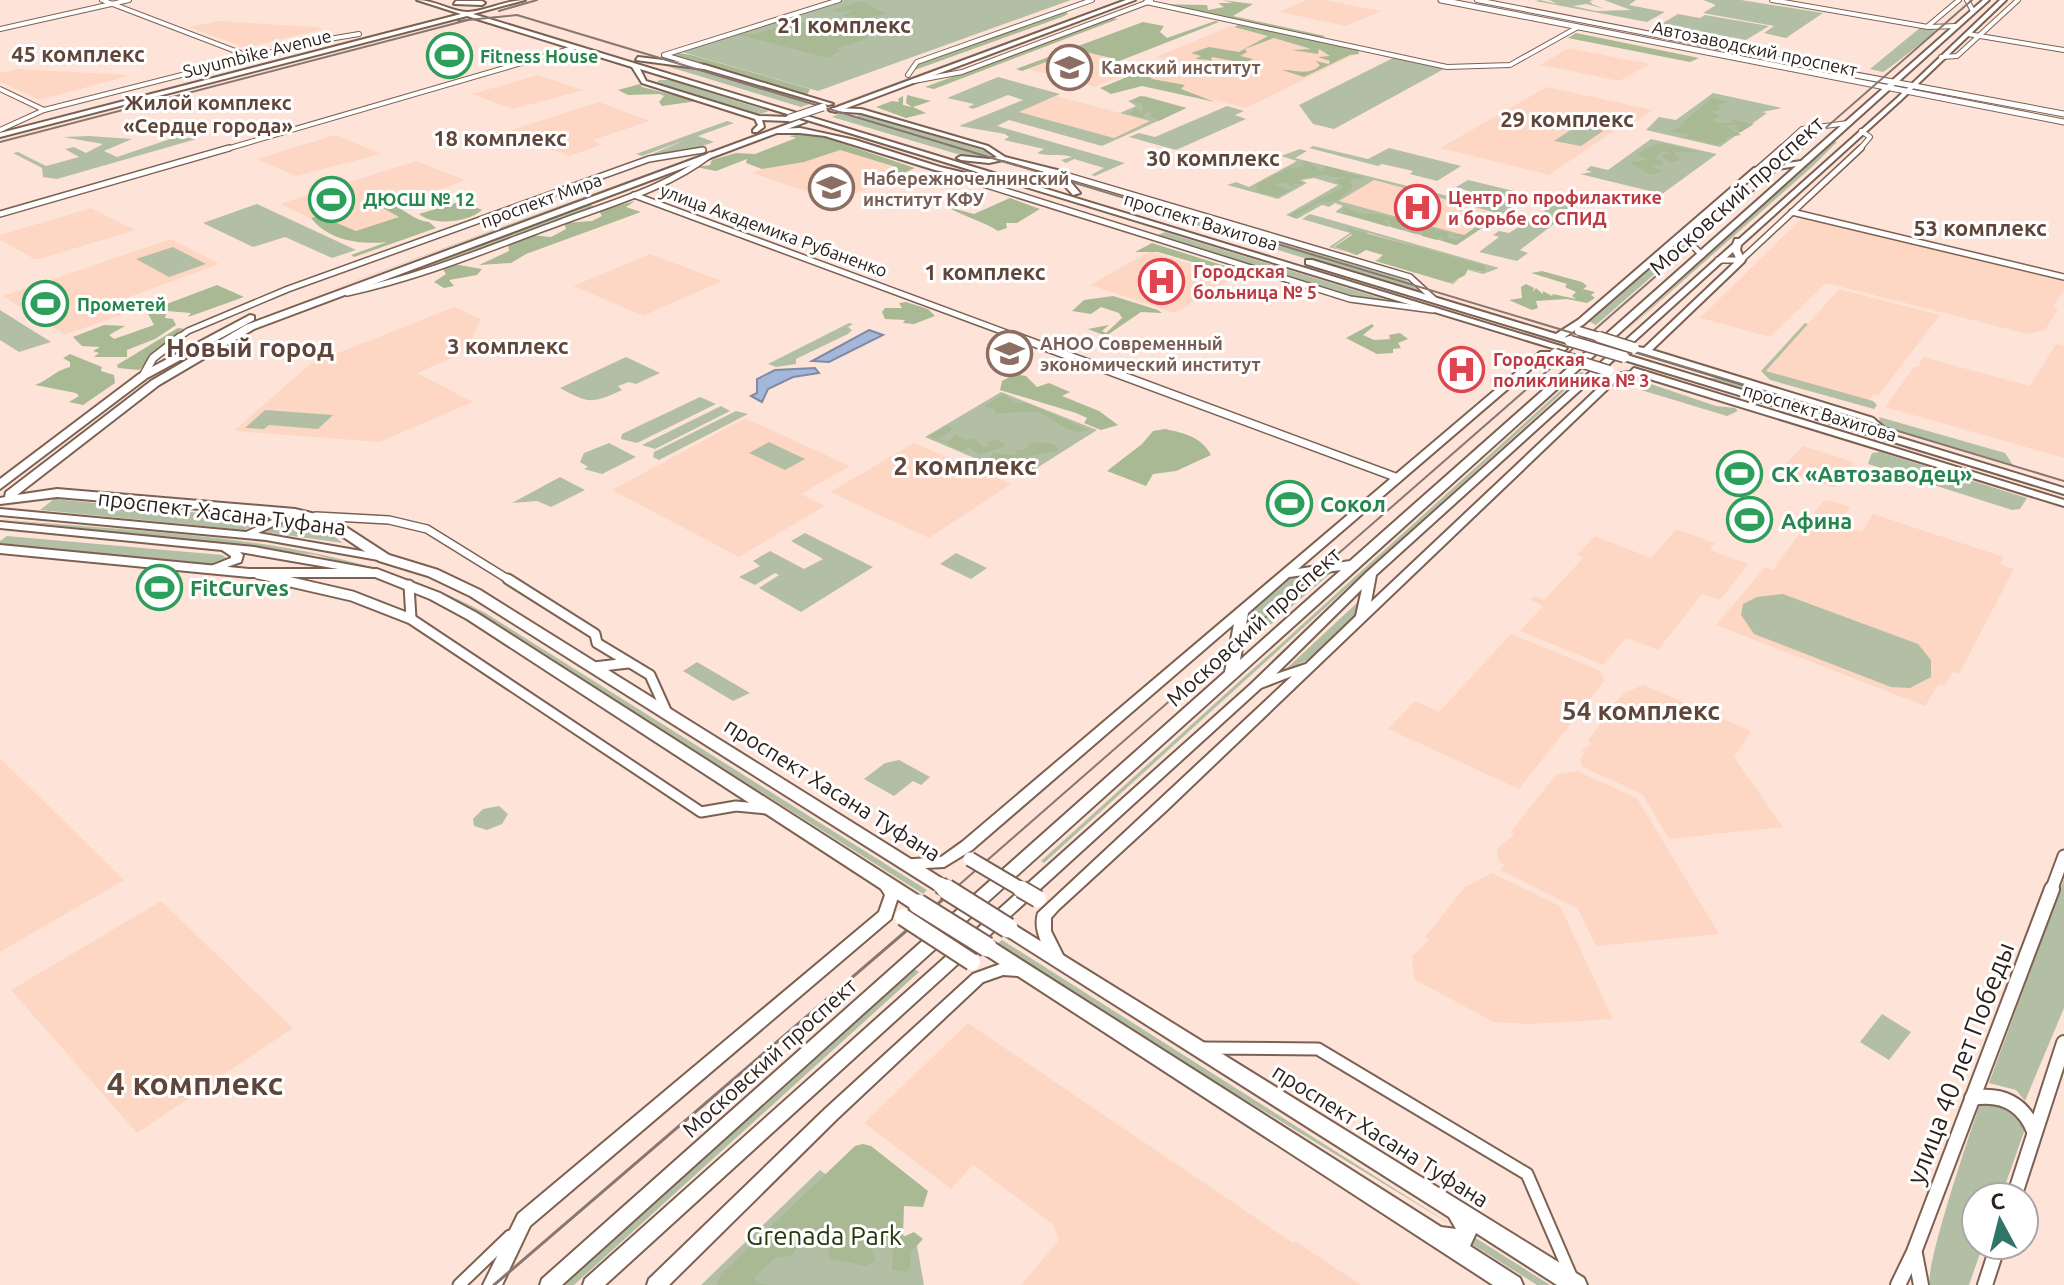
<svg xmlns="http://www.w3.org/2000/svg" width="2064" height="1285" viewBox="0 0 2064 1285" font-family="Ubuntu,sans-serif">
<rect width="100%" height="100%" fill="#fee4d8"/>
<g fill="#fed7c4">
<path d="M1307,0H1324L1381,11L1346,26L1279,12Z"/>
<path d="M217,21L316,27L324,29L245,48L189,27Z"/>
<path d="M1230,26L1356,54L1246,108L1127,79L1170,61L1156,57Z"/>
<path d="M1082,48L1118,57L1100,65L1129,73L1095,87L1028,69Z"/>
<path d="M1569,48L1650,64L1619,81L1540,65Z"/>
<path d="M17,69L131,75L40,100L0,82V73Z"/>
<path d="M537,75L584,90L513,109L472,94Z"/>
<path d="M1547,87L1653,110L1626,129L1618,128L1549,175L1440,148Z"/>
<path d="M1056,96L1151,121L1114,138L1018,112Z"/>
<path d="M599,102L650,121L593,140L601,145L569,156L505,132Z"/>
<path d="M335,135L381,154L296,176L257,159Z"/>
<path d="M825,145L906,171L837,202L752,173Z"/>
<path d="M416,161L465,180L390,209L406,217L348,236L280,204Z"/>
<path d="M1374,180L1497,213L1464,235L1338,201Z"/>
<path d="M91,208L135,230L40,259H34L0,240V235Z"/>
<path d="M1804,216L2064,280V290L2053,307L2058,309L2045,330L2027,334L1826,283L1770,337L1700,318Z"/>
<path d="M171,239L219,264L124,299L139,309L64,335L3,296Z"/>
<path d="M1150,251L1233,278L1175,313L1090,285Z"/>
<path d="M650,254L722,281L643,316L573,286Z"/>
<path d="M1839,289L1940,315L1879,395L1874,394L1868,402L1766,371Z"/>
<path d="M454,307L481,319L466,352L417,373L473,402L380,442L234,431L310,364Z"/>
<path d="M2056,344L2064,346V458L1885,407L1914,367L1921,366L1919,363L1923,357L2030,386Z"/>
<path d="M745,418L850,466L801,494L825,506L739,557L612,490Z"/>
<path d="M914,443L1011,484L929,538L830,492Z"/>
<path d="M1803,446L1854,462L1835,488L1780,469Z"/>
<path d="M1828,500L1850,507L1839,525L1862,532L1873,514L2004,557L2000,564L2014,569L1959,674L1953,672L1945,685H1938L1925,706L1716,625L1765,567L1773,570L1823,501Z"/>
<path d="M1676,529L1715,543L1710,550L1748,564L1720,600L1702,594L1658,650L1626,638L1603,665L1520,631L1543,606L1531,600L1535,596L1544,600L1583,558L1577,555L1595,536L1651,558Z"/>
<path d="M1511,634L1599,670L1605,680L1519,789L1388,729L1415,701L1439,712Z"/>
<path d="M1643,685L1751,731L1734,757L1783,827L1669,839L1642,794L1582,767L1580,759L1585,752L1581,750L1591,744L1588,741L1614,704L1624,693Z"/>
<path d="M0,758L124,880L0,952Z"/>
<path d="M1577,771L1637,798L1719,934L1596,946L1578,909L1500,870L1504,865L1499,862L1497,849L1514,834L1511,832L1550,782L1558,774Z"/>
<path d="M1492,873L1560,906L1613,1019L1530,1024L1493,1022L1414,979L1412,956L1429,940L1425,937L1465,887Z"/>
<path d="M161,901L293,1028L137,1133L11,990Z"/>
<path d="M968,1023L1293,1243L1295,1241L1361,1285H1021L1059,1240L1053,1224L973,1165L951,1189L864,1123Z"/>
</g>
<g fill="#b3bfa5" fill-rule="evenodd">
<path d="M843,0H1071L818,91L678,51Z"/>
<path d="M1121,0H1128L830,107Z"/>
<path d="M1540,0L1557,4L1549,0H1594L1590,1L1592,4L1605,9L1586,4L1573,6L1596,11L1631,10L1604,0H1636L1629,5L1665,12L1647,22L1535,1Z"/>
<path d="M1741,0L1823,13L1786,38L1764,33L1774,26L1703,13L1716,5L1703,0Z"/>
<path d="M1678,14L1700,18L1705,15L1769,26L1746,40L1661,24Z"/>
<path d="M1921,27L1937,31L1889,68L1883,72L1870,69Z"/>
<path d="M1393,58L1444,69L1334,129L1313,124L1299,105Z"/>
<path d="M653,62L703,68L805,99L800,101L810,104L801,107Z"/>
<path d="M998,77L1060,94L1019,112L1114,138L1150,121L1120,113L1136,106L1128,101L1144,96L1187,108L1102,146L1009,120L997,126L1125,163L1095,176L1091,175L1104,168L1074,159L1066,163L1061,160L1072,157C1059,153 1049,157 1037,153L1044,149L1004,140L1009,137L1005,134L959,126L1023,100L1008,95L973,109L968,107L974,104L947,98Z"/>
<path d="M659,80H670L769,111L758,115L656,83Z"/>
<path d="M1713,93L1782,108L1762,112L1767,113L1720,147L1646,130L1659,117L1676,120Z"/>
<path d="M1227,106L1244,111L1235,115L1246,119L1176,150L1129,137L1139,133L1155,137Z"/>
<path d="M841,113L854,117L862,114L986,151L992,157L974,159L832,117Z"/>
<path d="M817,119L1557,343L1461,316Z"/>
<path d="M795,120L797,121L294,303Z"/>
<path d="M727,121L734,123L698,136L714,142L691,150L645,157L683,141L642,156L636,154Z"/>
<path d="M1578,125H1592L1603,131L1581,146L1554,141Z"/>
<path d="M89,136L132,139L104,151L117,157L173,138H200L57,179L43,177L42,168L13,153L18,152L46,166L79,157L65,149L74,147L86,153L103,144L63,137Z"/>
<path d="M1651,139L1717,154L1662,194L1580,174L1592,172L1586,170L1591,166L1608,170Z"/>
<path d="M1832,141L1837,142L1813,166L1624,333Z"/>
<path d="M1313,146L1368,159L1389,148L1461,166L1437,181L1410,174L1413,171L1382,164L1378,166L1309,148Z"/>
<path d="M1300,149L1307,151L1295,158L1448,196L1468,191L1456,187L1468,180L1522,193L1517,197L1524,199L1457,245L1335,212L1343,206L1335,203L1329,207L1322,205L1297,219L1286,215L1338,185L1314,178L1301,180L1307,183L1278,199L1227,185L1236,182L1249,187L1297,161L1281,156ZM1374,180L1452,201L1460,196L1454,201L1496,213L1464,235L1339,201Z"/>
<path d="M1559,202L1577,206L1520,250L1528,253L1517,261L1479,252L1499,237L1493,235L1499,231L1509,233Z"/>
<path d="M257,204L356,250L332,258L285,237L253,247L203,223Z"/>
<path d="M588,204L596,207L396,281L356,290Z"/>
<path d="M1310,214L1499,268L1483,274L1468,270L1453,284L1375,261L1383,255L1366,250L1357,255L1329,247L1350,233L1302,219ZM1353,233H1368L1487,268L1481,272L1468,269L1465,275L1450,283L1377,260L1384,255L1366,250L1355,255L1333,247Z"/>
<path d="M1195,219H1206L1392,274L1404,278L1422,294L1183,221Z"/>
<path d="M1165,232L1400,304L1352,298L1158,235Z"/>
<path d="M1681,237L1688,245L1596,325L1586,320Z"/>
<path d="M173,247L206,264L169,277L136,259Z"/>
<path d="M0,310L51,342L19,352L0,340Z"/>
<path d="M849,323L853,324L848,327L852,330L848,334L796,359V364L776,367L768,364Z"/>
<path d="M1805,323L1808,324L1766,371L1873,401L1877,405L1874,409L1770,380L1761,371Z"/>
<path d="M626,357L660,373L636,384L629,382L618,386L622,390C591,404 590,404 560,388Z"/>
<path d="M1581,372L1584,373L1044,863L1041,861Z"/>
<path d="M1700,378H1716L1863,423L1871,430Z"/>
<path d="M1642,381L1716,406L1735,408L1738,411L1727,416L1641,390L1638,386Z"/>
<path d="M1001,392L1097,430L1021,478L925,437Z"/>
<path d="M700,397L716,404L637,443L621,439L622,434Z"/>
<path d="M721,406L730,411L655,449L642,445Z"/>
<path d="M265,410L333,415L318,429L269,425L264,429L245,428Z"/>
<path d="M736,411L748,414L659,460L653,457L654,452Z"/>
<path d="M1879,417L2005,453L2013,465L1881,426Z"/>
<path d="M769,442L805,459L785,470L749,453Z"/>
<path d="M609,443L636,457L602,474L584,469L588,467L580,462L584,453Z"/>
<path d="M1880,452L2027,498L2020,509L2012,510L1868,464L1872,453Z"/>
<path d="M560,477L585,490L551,507L537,501L512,503Z"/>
<path d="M54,499L263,519L265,521L244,530L40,510Z"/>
<path d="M281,517L317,524L343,543L264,532L278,524Z"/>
<path d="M0,519C164,535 339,533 487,614L927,890L923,894L481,616L409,580L316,555Z"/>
<path d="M805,533L873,567L801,612L759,588L779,575L775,573L755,585L739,577L760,566L753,561L770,551L804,569L823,559L791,541Z"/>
<path d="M7,536L222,555L228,559L215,566L0,547V541Z"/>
<path d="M956,553L987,568L971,579L940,564Z"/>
<path d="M1331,573L1237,653L1247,615L1289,579Z"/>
<path d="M1783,594L1918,644L1931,660V677L1910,688L1891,687L1754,634L1741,615L1743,604L1757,597Z"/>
<path d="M1360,600C1356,632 1315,660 1286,669Z"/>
<path d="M697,662L750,693L733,701L683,671Z"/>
<path d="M899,760L930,777L921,785L913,781L894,796L864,779L885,763Z"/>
<path d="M499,806L508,814L502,824L487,830L474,826L473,819L483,809Z"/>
<path d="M2064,879V1008L2025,1101L2016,1090L1989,1083Z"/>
<path d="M1002,940L1455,1227L1135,1033L997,944Z"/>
<path d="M914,969L919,972L574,1285H558Z"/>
<path d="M1882,1014L1911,1032L1889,1060L1860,1042Z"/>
<path d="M1987,1102L2012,1109L2025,1129L2001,1197H1976V1245H1983L1969,1285H1930C1924,1269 1971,1129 1980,1104Z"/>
<path d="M820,1170L917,1246L924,1285H701Z"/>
<path d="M1474,1237L1550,1285H1537L1470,1243Z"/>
</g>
<g fill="#a8b993">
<path d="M1222,0L1253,4L1233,16L1325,36L1319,39L1151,4L1207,5L1208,10L1224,7L1218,3H1233Z"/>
<path d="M861,1L886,14L870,17L866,22L852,21L858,17L841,16L855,9L839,12L831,10Z"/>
<path d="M1065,11L1068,14L1062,17L912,71L917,62Z"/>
<path d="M1112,18L1118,19L934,89L925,87Z"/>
<path d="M838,20L871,26V34L863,40L837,48L840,50L829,58L736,34H755L797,21L816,25Z"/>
<path d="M1215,21L1219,22L1109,65H1102L1111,58L1078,50L1022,71L1016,69L1143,22L1164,26L1160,32L1167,38Z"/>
<path d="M1239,25L1358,49L1359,54L1350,55L1304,77L1282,70C1295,69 1309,77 1320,65L1315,61L1329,64L1330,61L1318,57L1330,56L1319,49L1318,54L1292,50L1311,49L1274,38L1245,49L1247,52L1240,56L1253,59L1244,63L1212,57L1211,60L1221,66L1202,65L1210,60L1195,59L1201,56L1191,53L1209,47L1239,52L1268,36L1234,27Z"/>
<path d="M1576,33L1699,58L1690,62L1568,38Z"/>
<path d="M673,52L691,55L810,89L807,95L668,55Z"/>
<path d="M1142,71L1152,79L1185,85L1181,89L1215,102L1142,86L1111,94L1100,88Z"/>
<path d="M640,84L642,87L697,101L662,106L659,102L664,96L660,94L628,95L618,90Z"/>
<path d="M907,95L931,101L913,107L926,113L906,118L876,107L892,101L899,102L898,99L903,96V105L912,107L906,103Z"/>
<path d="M1140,96L1185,108L1159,121L1149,116L1152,114L1149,111L1143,115L1145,118L1130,114L1135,108L1142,112L1143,105L1132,100Z"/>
<path d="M1712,98L1728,102L1718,105L1720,110L1711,112L1721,116L1713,119L1717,123H1732L1731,119L1754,124L1741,132L1733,128L1740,125L1725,126L1741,135L1727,137L1726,141L1716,145L1685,137L1691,134L1671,132L1681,126L1668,121L1680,125Z"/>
<path d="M811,133L915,168L877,185L872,183L895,174L896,167L840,150L804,162L762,169L746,163L747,159L716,171L696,167L710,165L712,160L736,153L755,154L796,138L789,136Z"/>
<path d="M1662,143L1698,152H1674L1680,160L1670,163L1661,155L1672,152H1662L1654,158L1663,161L1662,166L1648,165L1662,171L1651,175L1629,162L1648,160L1638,155C1645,149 1650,146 1662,143Z"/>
<path d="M1306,161L1321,171L1326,166L1365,178L1350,180L1353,187L1336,201L1317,203L1294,218L1289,215L1343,187L1335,180L1347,177H1329L1325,171L1327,174L1298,180L1304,184L1291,183L1297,188L1284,182L1274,184L1291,190L1277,197L1255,191L1258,187L1254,186L1278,173H1285L1281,170L1305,166L1301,162Z"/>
<path d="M1010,198L1040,209L1017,223H1006L1007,228L998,231C983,221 964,217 948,207L974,214Z"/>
<path d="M462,201L482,210C467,223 433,226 419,214Z"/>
<path d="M635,201L626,207L641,212L526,254L511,263L479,265L509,251L508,243L531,235L551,237L566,229L564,223L592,221L602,216L599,211Z"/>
<path d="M386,204C405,207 411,220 429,222L436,228L354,257L351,255L387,242C361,245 329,241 311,218L320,216L356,231L399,217L381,207Z"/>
<path d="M1344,207L1359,214H1378L1449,233L1447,238L1457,240L1462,237L1450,234L1465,235L1482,223L1488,224L1455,245L1443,241L1441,236L1437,240L1422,236V231L1416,234L1406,231L1415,230L1413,226L1402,230L1392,227L1387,219L1384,220L1389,227L1346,214L1342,213Z"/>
<path d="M1347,228L1483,265L1487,269L1482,272L1468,269L1465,275L1450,283L1377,261L1383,255L1366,250L1357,255L1334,247L1352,235Z"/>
<path d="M1152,243L1244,272L1248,276L1237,280L1213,268L1158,252H1135Z"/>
<path d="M453,264L482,269L477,275L449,280L454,286L444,288L434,282L446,274L442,268Z"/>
<path d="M1542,271L1582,282L1587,286L1583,289L1595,292L1591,295L1595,298L1587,303L1567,299L1536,301L1538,308L1532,310L1509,300L1522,298L1521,287L1526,284L1534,288L1533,292L1536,288L1543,294V291L1552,296L1553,294L1576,299L1572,296L1576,292L1565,287L1567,284L1531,273Z"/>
<path d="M217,285L244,297L188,317L191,313L167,311L165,318L173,319L176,325L155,339L127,350V357H94L99,353L93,351L100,347L82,346L73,337L104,325L125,326L109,335L114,339L154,325L147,312H155L156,308Z"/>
<path d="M1113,296L1158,310L1162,313L1141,312L1106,336L1088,329L1109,325L1102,331L1106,333L1122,318L1119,313L1101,307L1091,314L1072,311L1084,300Z"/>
<path d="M906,302L928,309L935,316L914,324L903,323L905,320L885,319L882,312L885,308H902L899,303Z"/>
<path d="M1372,324L1374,326L1363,335L1374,340L1390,339L1389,335L1400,333L1408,339L1398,343L1401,348L1393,349V353L1377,354L1346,338Z"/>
<path d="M178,328L185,329L139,370L118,368L117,365Z"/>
<path d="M70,354L102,367L101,371L114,375L115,383L83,405L69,402L79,396L76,393L35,385C49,380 54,371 70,367V362L63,358Z"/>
<path d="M1015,374L1026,376L1037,387L1049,383L1070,392L1062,396L1099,411L1118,425L1101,430L1084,423L1087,418L1076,413L1000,390L1002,381Z"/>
<path d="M1004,394L1016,403H1027L1089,430C1070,437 1055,419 1039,413C1031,410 1006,414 995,413V409L984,406Z"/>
<path d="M948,426L953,429L938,439L947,442L956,435L965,440L976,439L982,447L991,446L985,443L997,439L1006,446L979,455L969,447L962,451L929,436Z"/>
<path d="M1165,429C1184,433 1202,437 1211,455L1176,471L1153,474L1146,486L1107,471L1142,444L1153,431Z"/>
<path d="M1037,442L1054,444L1059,450L1026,457L1034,463L1033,467L1017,472L990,458L993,453L1016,455L1015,451L1029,448L1028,444Z"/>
<path d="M863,1144L871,1146L928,1191L923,1207L904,1206L903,1237L914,1232L923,1239L911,1252L910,1268L905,1272L892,1270L893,1247L886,1237L871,1246L875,1261L865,1266L830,1258L826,1239L819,1232C801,1233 802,1245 791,1256L776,1257L754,1278L757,1283L770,1285H717L720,1275L855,1146Z"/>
</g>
<g fill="#a3b7db" stroke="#808aa2" stroke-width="2">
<path d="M869,330L883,335L829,362L812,361Z"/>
<path d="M815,368L819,373L793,377L768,389L762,402L751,396L757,393V379L775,370Z"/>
</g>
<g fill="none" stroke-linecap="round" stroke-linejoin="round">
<defs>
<g id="minor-far4">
<path d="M102,0L251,57"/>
<path d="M1477,0L1800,63"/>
<path d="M1772,0L1928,27L1957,26"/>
<path d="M1967,0L1973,11"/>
<path d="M1146,2L1447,67L1510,65L1578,27"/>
<path d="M1928,26L1959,0"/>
<path d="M0,29L129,0"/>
<path d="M1968,34L2064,50"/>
<path d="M664,55L839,0"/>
<path d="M664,55L701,66"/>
<path d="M1941,57L1957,56L2018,0"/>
<path d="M908,75L917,62L1092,0"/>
<path d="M914,81L962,72L1151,1"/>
<path d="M0,89L44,110"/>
<path d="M0,130L44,110L311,42L359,34"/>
<path d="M223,150L573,48"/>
<path d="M1779,150L1802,129L1848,123"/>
<path d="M1859,150L1870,137L1861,131"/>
</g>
<g id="minor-far3">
<path d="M1757,170L1782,148"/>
<path d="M1058,173L1410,277L1435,300"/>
<path d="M958,176L1350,299L1433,310"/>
<path d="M634,195L1023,339"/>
<path d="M1792,212L2064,277"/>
<path d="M0,214L229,148"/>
<path d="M1682,235L1702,255"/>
<path d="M1718,260H1741L1861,148"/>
<path d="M347,293C421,277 490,248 561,222C612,203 667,188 710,155"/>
<path d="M177,339L188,331L288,289L649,159L703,150"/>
</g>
<g id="minor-far2">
<path d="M1018,337L1398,478"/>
<path d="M143,376L153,358L180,337"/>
<path d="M316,516L389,520L427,529L511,581"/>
<path d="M258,575L287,581"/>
</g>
<g id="minor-far1">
<path d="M278,579L352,596L411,619L701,812L736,806L766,809"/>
<path d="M508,579L595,634L597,643L650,675L668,715"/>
<path d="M409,585L411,619"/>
<path d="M594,667L628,663"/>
</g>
<g id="minor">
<path d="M1202,1048L1318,1049L1527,1174L1571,1276"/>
<path d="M459,1285L510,1236"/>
</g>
<g id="tertiary-far2">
<path d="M1441,0L2064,122"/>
<path d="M1765,58L2064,114"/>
</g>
<path id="tertiary-far1" d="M2051,891L2064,856"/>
<g id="tertiary">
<path d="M1972,1098C2001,1093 2023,1103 2034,1131"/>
<path d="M2014,1197L2064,1043"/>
<path d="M1915,1254L1921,1285"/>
<path d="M1898,1285L1914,1252L2052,889"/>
<path d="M1985,1285L1998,1245"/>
</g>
<g id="secondary">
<path d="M417,0C435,0 452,12 468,12C484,12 505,0 525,0L473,14L1567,348L1565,350H1559L640,69L646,81L759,116L788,117L791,119L788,121L762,120L764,127L757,132H753V130L758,125L755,119L642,83L632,67L467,16L0,137V133L461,14Z"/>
<path d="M1983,0H1989L562,1285H540L542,1279L1225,672L1234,624L972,850L944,867L906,869L901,868L899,864L901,860L941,857L962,842L1540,352H1558V356L1545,357L1298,569L1350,561L1796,166L1759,172L1584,324L1565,337L1574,341L1570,344L1306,264V260H1312L1556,334L1578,320L1754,168L1801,161ZM1341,570L1240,660L1248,613L1289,577Z"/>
<path d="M2000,0H2006L1900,101L1741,245L1740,250L1745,260L1744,262L1652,350L1873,418L1894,436L2064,488V494L1621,359V355H1627L1877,431L1867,422L1631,350V346L1644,348L1737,260L1733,252L1376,575L1371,602L1613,374L1630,372L1634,368L2064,500V506L1640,376L1619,378L1167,810L1058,910L1051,918V931L1065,959L1062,963L1057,965L1052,963L1049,959C1042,944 1033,929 1038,913L1292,676L1261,688L605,1285H583L585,1279L1251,684L1368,571L1733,244L1735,239H1739L1896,99ZM1362,589L1356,616L1306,664L1276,674Z"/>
<path d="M456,1H482L485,3L482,5L454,4Z"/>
<path d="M638,57L705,65L833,104L828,105L704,69L636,60Z"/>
<path d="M833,108L861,109L988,146L1005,157L1061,171L1080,193L1073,195L1055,175L1003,160L989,163L961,160L957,158L961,156L989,159L997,157L984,148L861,113L831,111L830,110Z"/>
<path d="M800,128L855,140L940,167L994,180L990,182L935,170L825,136L800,133H777L774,131L777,129Z"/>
<path d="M0,509L246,532L272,520L262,512L267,509L281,515L282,522L258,533L384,555L390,558L384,561L266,540L0,515Z"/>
<path d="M0,522L254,547L373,569L379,572L373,575L240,552L243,555L241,562L210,573L206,572L204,570L206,568L231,558V556L222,550L0,528Z"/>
<path d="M885,879L890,880L899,894L891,919L530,1226L502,1285H483L518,1214L879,912L885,895L878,884L880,880Z"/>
<path d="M1003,963L1024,966L1027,970L1024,974L1019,976L1003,975L983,982L837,1119L669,1285H647L649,1279L825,1109L973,974Z"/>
</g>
<g id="primary">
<path d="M1126,0H1135L836,112L829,110Z"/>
<path d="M799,120L806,122L254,329L159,385L17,495L57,489L295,509L332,518L389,555L438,570L480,590L946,881L948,885L946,889L940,891L934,889L470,596L428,576L379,561L324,524L295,517L57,497L0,504V498L5,497L6,492L151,381L246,325Z"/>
<path d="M250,315L254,316V320L147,378L0,489V479L139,374Z"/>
<path d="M0,545L249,569H377L440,593L477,613L924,899L927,904L924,909L918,910L912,909L467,619L430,599L375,577H249L0,553Z"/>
<path d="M1008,921L1584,1278L1587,1285H1557L1476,1233L1470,1246L1520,1278L1523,1285H1493L981,952L978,947L981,942L987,940L993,942L1441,1227L1456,1229L1449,1217L1002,933L999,928L1002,923Z"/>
</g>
</defs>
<use href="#minor-far4" stroke="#7c6153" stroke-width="6"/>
<use href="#minor-far3" stroke="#7c6153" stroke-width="8"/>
<use href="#minor-far2" stroke="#7c6153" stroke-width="10"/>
<use href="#minor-far1" stroke="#7c6153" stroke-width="13"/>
<use href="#minor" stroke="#7c6153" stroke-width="15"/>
<use href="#tertiary-far2" stroke="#7c6153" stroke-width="7"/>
<use href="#tertiary-far1" stroke="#7c6153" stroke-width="15"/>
<use href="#tertiary" stroke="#7c6153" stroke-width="18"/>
<use href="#secondary" stroke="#7c6153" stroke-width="4"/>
<use href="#primary" stroke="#7c6153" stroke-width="4"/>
<use href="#minor-far4" stroke="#fff" stroke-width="4"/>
<use href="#minor-far3" stroke="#fff" stroke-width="5"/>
<use href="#minor-far2" stroke="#fff" stroke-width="7"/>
<use href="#minor-far1" stroke="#fff" stroke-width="9"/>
<use href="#minor" stroke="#fff" stroke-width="11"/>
<use href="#tertiary-far2" stroke="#fff" stroke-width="5"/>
<use href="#tertiary-far1" stroke="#fff" stroke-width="11"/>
<use href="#tertiary" stroke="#fff" stroke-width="14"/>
<use href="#secondary" fill="#fff" fill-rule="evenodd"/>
<use href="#primary" fill="#fff" fill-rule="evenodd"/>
<g stroke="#89776f" stroke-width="2">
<path d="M499,11L537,0"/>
<path d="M458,21L517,15L2064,481"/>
<path d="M0,142L468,20"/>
<path d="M952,891L1972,0"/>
</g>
<path stroke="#89776f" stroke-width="3" d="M494,1285L955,889"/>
<defs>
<path id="secondary-bridge-far3" d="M1579,331L1606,339"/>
<g id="secondary-bridge-far2">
<path d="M1599,337L1634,348"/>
<path d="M1570,341L1624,357"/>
<path d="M1555,354L1609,371"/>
</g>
<path id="secondary-bridge-far1" d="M970,859L1024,891"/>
<g id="secondary-bridge">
<path d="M1021,889L1038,899"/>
<path d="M903,917L972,962"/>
</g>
<path id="primary-bridge-far2" d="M790,118L823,107"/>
<path id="primary-bridge-far1" d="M940,885L949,891"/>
<g id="primary-bridge">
<path d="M946,889L1008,928"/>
<path d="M918,904L987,947"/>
</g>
</defs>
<use href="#secondary-bridge-far3" stroke="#7c6153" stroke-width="11" stroke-linecap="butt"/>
<use href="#secondary-bridge-far2" stroke="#7c6153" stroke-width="13" stroke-linecap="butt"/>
<use href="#secondary-bridge-far1" stroke="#7c6153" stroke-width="17" stroke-linecap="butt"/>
<use href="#secondary-bridge" stroke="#7c6153" stroke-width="20" stroke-linecap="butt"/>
<use href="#primary-bridge-far2" stroke="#7c6153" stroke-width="9" stroke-linecap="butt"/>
<use href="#primary-bridge-far1" stroke="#7c6153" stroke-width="19" stroke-linecap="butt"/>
<use href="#primary-bridge" stroke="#7c6153" stroke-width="23" stroke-linecap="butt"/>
<use href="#secondary-bridge-far3" stroke="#fff" stroke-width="8"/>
<use href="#secondary-bridge-far2" stroke="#fff" stroke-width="10"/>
<use href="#secondary-bridge-far1" stroke="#fff" stroke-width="13"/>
<use href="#secondary-bridge" stroke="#fff" stroke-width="16"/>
<use href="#primary-bridge-far2" stroke="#fff" stroke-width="7"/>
<use href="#primary-bridge-far1" stroke="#fff" stroke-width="15"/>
<use href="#primary-bridge" stroke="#fff" stroke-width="19"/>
</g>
<defs>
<symbol id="stadium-ring" viewBox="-11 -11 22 22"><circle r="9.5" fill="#fff" stroke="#2e9e5b" stroke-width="1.5"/><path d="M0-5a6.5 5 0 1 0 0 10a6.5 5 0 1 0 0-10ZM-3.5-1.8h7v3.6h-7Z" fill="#2e9e5b"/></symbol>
<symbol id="university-ring" viewBox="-11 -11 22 22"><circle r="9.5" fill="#fff" stroke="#8d6e63" stroke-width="1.5"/><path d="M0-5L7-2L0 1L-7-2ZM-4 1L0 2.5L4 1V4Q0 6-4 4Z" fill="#8d6e63"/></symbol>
<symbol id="hospital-ring" viewBox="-11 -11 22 22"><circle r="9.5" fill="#fff" stroke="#e0444e" stroke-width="1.5"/><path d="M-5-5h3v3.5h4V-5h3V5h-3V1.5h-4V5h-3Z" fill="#e0444e"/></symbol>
</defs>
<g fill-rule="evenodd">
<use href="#stadium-ring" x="424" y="30" width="51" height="51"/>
<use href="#university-ring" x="1044" y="42" width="51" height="51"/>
<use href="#university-ring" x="806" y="162" width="51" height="51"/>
<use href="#stadium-ring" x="306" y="174" width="51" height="51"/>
<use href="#hospital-ring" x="1392" y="182" width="51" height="51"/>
<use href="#hospital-ring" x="1136" y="256" width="51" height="51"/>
<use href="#stadium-ring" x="20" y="278" width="51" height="51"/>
<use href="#university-ring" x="984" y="328" width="51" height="51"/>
<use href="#hospital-ring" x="1436" y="344" width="51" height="51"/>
<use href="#stadium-ring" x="1714" y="448" width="51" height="51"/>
<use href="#stadium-ring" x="1264" y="478" width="51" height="51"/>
<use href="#stadium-ring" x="1724" y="494" width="51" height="51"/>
<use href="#stadium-ring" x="134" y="562" width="51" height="51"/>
</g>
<g text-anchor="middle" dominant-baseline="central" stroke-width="6" stroke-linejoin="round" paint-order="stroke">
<g font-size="18" fill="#2d211c" stroke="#fff">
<text transform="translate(1755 48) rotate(12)">Автозаводский проспект</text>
<text transform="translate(257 53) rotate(-14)">Suyumbike Avenue</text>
<text transform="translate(541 200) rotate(-20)">проспект Мира</text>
<text transform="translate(1201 221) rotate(17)">проспект Вахитова</text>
<text transform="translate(774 230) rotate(20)">улица Академика Рубаненко</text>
<text transform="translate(1820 412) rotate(17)">проспект Вахитова</text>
</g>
<g font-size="18" font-weight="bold" fill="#27864d" stroke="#fff" text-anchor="start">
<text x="480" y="56">Fitness House</text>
<text x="363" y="199">ДЮСШ № 12</text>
<text x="77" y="304">Прометей</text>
</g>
<g font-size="18" font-weight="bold" fill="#785e54" stroke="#fff" text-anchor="start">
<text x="1101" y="67">Камский институт</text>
<text x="863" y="178">Набережночелнинский<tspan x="863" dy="21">институт КФУ</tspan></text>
<text x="1040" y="343">АНОО Современный<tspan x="1040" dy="21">экономический институт</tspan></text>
</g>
<g font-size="18" font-weight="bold" fill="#be3a42" stroke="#fff" text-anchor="start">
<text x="1448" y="197">Центр по профилактике<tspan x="1448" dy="21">и борьбе со СПИД</tspan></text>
<text x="1193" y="271">Городская<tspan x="1193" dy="21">больница № 5</tspan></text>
<text x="1493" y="359">Городская<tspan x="1493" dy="21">поликлиника № 3</tspan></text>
</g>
<g font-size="20" font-weight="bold" fill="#60463a" stroke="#fff">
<text x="208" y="102">Жилой комплекс<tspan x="208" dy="23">«Сердце города»</tspan></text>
</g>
<g font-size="22" font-weight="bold" fill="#60463a" stroke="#fff">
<text x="844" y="24">21 комплекс</text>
<text x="78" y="53">45 комплекс</text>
<text x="1567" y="118">29 комплекс</text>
<text x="500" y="137">18 комплекс</text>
<text x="1213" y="157">30 комплекс</text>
<text x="1980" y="227">53 комплекс</text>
<text x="985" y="271">1 комплекс</text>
<text x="508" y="345">3 комплекс</text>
</g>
<g font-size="22" fill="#2d211c" stroke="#fff">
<text transform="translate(1736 195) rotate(-42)">Московский проспект</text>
<text transform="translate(222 512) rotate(7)">проспект Хасана Туфана</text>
<text transform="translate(1253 626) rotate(-42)">Московский проспект</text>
<text transform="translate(833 789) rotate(32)">проспект Хасана Туфана</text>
<text transform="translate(769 1057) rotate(-42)">Московский проспект</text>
<text transform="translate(1381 1135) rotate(32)">проспект Хасана Туфана</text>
</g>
<g font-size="22" font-weight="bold" fill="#27864d" stroke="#fff" text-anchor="start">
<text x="1771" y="473">СК «Автозаводец»</text>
<text x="1320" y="503">Сокол</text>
<text x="1781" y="520">Афина</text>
<text x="190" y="587">FitCurves</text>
</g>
<g font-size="26" font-weight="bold" fill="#60463a" stroke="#fff">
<text x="250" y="347">Новый город</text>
</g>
<g font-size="26" font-weight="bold" fill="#60463a" stroke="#fff">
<text x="965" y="465">2 комплекс</text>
<text x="1641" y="710">54 комплекс</text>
</g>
<g font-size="26" fill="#2d211c" stroke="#fff">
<text transform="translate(1960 1063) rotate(-69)">улица 40 лет Победы</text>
</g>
<g font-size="26" fill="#28380d" stroke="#fff">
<text x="824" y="1235">Grenada Park</text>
</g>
<g font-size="32" font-weight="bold" fill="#60463a" stroke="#fff">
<text x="195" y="1083">4 комплекс</text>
</g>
</g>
<g transform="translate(2000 1221) rotate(353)"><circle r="38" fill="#ffffff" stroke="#aba6a4" stroke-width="2"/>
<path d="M0-6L14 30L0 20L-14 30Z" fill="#307569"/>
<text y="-12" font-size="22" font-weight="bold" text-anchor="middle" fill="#2d211c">С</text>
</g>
</svg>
